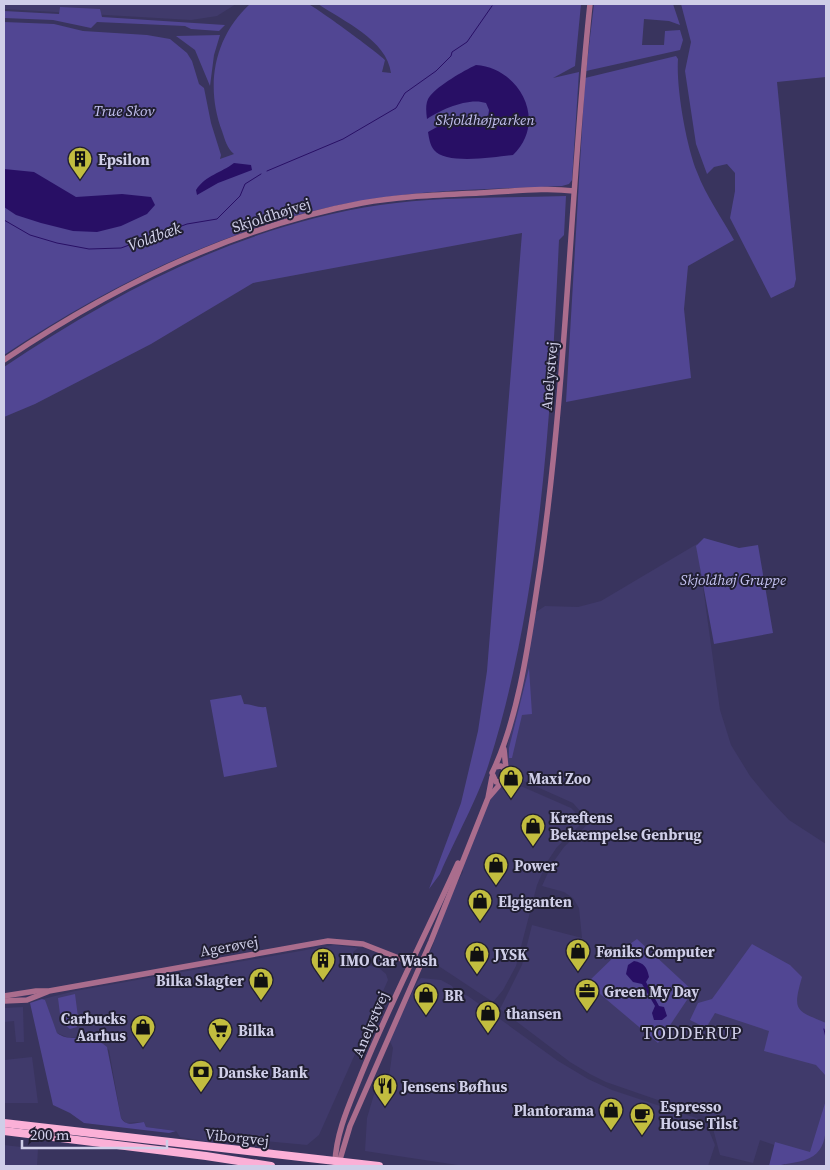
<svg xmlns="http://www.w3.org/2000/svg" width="830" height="1170" viewBox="0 0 830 1170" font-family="'Source Serif 4',serif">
<rect width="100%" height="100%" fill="#39345e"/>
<g fill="#403a6b">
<path d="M4,4H236L217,16L191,20L4,9Z"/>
<path d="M697,544L720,710L731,745L750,776L769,799L789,820L826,844V1166H785L783,1148L760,1140L753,1163L720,1155L711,1121L707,1117L606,1082L590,1074L570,1062L500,1009L522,965L532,925L582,938L579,908L573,898L564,892L542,886L552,864L564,847L590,822L573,803L517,778L511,773L505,758L536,612L545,606L578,607L601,601Z"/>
<path d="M506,783L523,787L571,808L581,818V824L557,847L547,862L537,885L516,966L503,990L493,1002L428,959L451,894L463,872L462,867L489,802L495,792Z"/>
<path d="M334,945L358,948L353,952V961L379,968L386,974L388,980L319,1135L307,1145L234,1138L214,1142L204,1141L180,1137L176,1131L146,1127L144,1122L126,1123L121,1118L109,1050L88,1036L69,1038L57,1033L43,999L75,991Z"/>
<path d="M421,978L441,980L452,986L455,991L468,996L558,1061L588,1079L612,1090L705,1121L715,1145L708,1166H464L365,1151L367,1118L375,1091H387L393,1048L389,1039L418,981Z"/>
<path d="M23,1007L24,1042H16L14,1021L4,1022V1008Z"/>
<path d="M32,1057L38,1103H4V1060Z"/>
<path d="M4,1145L38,1149L37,1166H4Z"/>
</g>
<g fill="#514693">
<path d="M250,4C268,4 290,0 308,4C313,5 381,55 385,60L382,72L391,73C387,40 343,21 318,4H581L575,66L553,78L579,72L572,180L569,184L562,186C499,189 436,189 373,199C243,219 113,282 4,355V22L54,24L83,31L147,35L170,39L187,53L192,61L199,84L204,88L211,123L221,155L220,159L234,154C227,148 225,140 222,131C205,86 214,37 250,4Z"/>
<path d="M594,4H673L680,25L669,21L644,19L642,45H664L665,31L680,30L683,40L680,50L586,71Z"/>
<path d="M681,4H826V77L777,82L796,279L794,287L771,298L730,218L735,191V173L727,164L714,167L707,174L696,144L685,71L691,42Z"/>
<path d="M60,7L100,9L102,17L225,25L219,31L191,29L185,26L97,22L91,28L53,20L4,18V11L59,14Z"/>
<path d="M220,35L214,55L210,86L195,50L176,36Z"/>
<path d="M676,56L678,59C676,87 686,145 697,172C706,196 722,218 734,240L688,266L684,309L691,378L566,402L585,78Z"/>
<path d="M566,196L564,235L559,240C551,411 541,599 489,763C478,798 455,839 440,874L429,889L461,803L478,731L487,671L522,233L253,283L151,344L35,404L4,417V367C117,291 244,225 380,205C441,196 505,198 566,196Z"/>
<path d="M704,538L739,548L758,545L773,633L714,644L696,546Z"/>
<path d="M529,668L532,714L522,715L512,758H509V748Z"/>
<path d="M241,695L244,704C252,704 257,708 266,707L277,767L224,777L210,700Z"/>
<path d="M637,939L693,991L658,1043L587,983L620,951Z"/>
<path d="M752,944L790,965L802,977C792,1012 796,1010 826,1023V1076L816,1065L764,1051L769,1031L715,1013L706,1028L690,1020L698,1003L712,999Z"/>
<path d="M75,994L78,1017L76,1018L77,1027L70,1029L61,1022L58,998Z"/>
<path d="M42,999L45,1000L57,1033C73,1045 86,1029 107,1047L121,1118C126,1127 135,1123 144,1122L146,1127L176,1131L169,1133L84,1123L70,1113L53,1105L30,1003Z"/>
<path d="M826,1100C826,1135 830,1158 792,1163C784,1164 778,1166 769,1166L775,1142L810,1152Z"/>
</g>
<g fill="#280f65">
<path d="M476,65C520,68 548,122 513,155C496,157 445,165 434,150C430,145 429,138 428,132L446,122L481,123L488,117L489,110L486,103C470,97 441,109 427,119C426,111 425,102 430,96C439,85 463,71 476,65Z"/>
<path d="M234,163L251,165L252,170L218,183L197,195L196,190C206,175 221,173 234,163Z"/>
<path d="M4,169L34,172L76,197L122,194L151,197L155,205L147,214L121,226L97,232L73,231L41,223L16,215L4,207Z"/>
<path d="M634,961C644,963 647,967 649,977L646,982L659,1006L664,1007L667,1016L662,1020H654L652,1013L655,1006L642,984L633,982L626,974L628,965Z"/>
</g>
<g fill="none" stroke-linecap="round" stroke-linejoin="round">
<g stroke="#280f65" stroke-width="1">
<path d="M267,171L343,139L396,108L405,93L436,71L451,56L452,52L467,42L492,6"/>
<path d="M4,220L30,235L57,243L89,249L121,248L187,224L217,219L240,196L245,184L261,174"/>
<path d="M824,1029L826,1038"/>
</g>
<g stroke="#aa6d8d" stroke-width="5.5">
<path d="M4,360C112,287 234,227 362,203C401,196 440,195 479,193C510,192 543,187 574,191"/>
<path d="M504,749L506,769"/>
<path d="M495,767L501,766L507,771L508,776L504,781L496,782L492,773C520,716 530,632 540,568C567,381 570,192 590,4"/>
<path d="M489,797L502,782"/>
<path d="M4,996L36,991H49L328,941L363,944L419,966"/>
<path d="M4,1001L27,1000L47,992"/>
<path d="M335,1163C336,1132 350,1103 361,1075C390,1003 426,934 458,863"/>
<path d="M338,1166L350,1126L431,941L488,798L492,777"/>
</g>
<g stroke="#fbb0d7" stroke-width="8">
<path d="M4,1123L379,1166"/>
<path d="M4,1131L206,1156L271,1166"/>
</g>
</g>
<defs>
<symbol id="building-pin" viewBox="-11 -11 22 30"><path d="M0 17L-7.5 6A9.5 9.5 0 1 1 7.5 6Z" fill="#c2bd3f" stroke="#211f32"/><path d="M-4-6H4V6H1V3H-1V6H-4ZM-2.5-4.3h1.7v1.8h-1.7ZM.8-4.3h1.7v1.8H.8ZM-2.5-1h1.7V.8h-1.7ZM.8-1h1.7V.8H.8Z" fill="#111"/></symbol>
<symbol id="shop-pin" viewBox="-11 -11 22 30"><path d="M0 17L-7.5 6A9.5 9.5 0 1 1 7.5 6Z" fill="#c2bd3f" stroke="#211f32"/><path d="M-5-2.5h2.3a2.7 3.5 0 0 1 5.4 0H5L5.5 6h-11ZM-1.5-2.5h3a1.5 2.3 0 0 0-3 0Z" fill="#111"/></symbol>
<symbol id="office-pin" viewBox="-11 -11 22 30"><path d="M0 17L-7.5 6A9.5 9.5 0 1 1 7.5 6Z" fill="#c2bd3f" stroke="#211f32"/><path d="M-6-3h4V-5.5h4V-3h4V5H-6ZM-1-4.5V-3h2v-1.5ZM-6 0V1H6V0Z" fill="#111"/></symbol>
<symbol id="supermarket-pin" viewBox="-11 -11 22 30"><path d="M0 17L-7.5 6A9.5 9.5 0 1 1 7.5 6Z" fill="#c2bd3f" stroke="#211f32"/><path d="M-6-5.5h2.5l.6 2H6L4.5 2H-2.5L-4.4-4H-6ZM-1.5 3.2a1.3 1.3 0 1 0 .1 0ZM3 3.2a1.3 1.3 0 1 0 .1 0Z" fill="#111"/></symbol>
<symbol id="bank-pin" viewBox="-11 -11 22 30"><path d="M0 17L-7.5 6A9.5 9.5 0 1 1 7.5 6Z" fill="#c2bd3f" stroke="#211f32"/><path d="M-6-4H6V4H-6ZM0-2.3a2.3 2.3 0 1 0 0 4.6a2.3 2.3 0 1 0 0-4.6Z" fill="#111"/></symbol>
<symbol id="restaurant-pin" viewBox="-11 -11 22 30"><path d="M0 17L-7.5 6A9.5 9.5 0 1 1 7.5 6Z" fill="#c2bd3f" stroke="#211f32"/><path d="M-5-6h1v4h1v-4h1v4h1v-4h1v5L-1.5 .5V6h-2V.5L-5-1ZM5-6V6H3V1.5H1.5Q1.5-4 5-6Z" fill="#111"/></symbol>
<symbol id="cafe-pin" viewBox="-11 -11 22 30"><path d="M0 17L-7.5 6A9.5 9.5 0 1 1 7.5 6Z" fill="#c2bd3f" stroke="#211f32"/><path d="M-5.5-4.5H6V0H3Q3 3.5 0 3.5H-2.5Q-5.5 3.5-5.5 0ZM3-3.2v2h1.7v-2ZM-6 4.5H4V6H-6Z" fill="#111"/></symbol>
</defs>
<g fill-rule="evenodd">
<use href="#building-pin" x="66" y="145" width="28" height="38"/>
<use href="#shop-pin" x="497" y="764" width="28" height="38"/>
<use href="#shop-pin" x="519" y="812" width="28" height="38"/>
<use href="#shop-pin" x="482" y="851" width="28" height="38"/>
<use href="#shop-pin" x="466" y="887" width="28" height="38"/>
<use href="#shop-pin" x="564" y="937" width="28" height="38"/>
<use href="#shop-pin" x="463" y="940" width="28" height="38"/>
<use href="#building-pin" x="309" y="946" width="28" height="38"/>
<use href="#shop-pin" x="247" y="966" width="28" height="38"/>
<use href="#office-pin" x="573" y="977" width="28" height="38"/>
<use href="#shop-pin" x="412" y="981" width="28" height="38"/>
<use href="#shop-pin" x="474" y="999" width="28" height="38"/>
<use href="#shop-pin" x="129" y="1013" width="28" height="38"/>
<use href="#supermarket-pin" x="206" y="1016" width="28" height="38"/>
<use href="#bank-pin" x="187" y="1058" width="28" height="38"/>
<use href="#restaurant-pin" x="371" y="1072" width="28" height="38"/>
<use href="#shop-pin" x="597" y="1096" width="28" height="38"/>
<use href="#cafe-pin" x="628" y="1101" width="28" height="38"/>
</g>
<g text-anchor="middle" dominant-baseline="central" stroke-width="4" stroke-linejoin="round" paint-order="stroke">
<g font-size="15" font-style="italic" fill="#c3c1f0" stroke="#211f32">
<text x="124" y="110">True Skov</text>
<text x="485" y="119">Skjoldhøjparken</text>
<text x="733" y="579">Skjoldhøj Gruppe</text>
</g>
<g font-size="15" font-weight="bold" fill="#cfcee8" stroke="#211f32" text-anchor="start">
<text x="98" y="159">Epsilon</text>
<text x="528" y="778">Maxi Zoo</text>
<text x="550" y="817">Kræftens<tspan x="550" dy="17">Bekæmpelse Genbrug</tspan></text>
<text x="514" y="865">Power</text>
<text x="498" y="901">Elgiganten</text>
<text x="596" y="951">Føniks Computer</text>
<text x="494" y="954">JYSK</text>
<text x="340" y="960">IMO Car Wash</text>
<text x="244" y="980" text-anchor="end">Bilka Slagter</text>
<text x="604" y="991">Green My Day</text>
<text x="444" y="995">BR</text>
<text x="506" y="1013">thansen</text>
<text x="126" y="1018" text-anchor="end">Carbucks<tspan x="126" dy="17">Aarhus</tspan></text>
<text x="238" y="1030">Bilka</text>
<text x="218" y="1072">Danske Bank</text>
<text x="402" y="1086">Jensens Bøfhus</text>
<text x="660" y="1106">Espresso<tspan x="660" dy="17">House Tilst</tspan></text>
<text x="594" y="1110" text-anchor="end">Plantorama</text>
</g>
<g font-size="15" fill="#cfcee8" stroke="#211f32">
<text transform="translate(271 215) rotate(-18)">Skjoldhøjvej</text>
<text transform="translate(549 376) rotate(-85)">Anelystvej</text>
<text transform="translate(229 946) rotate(-10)">Agerøvej</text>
<text transform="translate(370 1024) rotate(-67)">Anelystvej</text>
<text transform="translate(237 1137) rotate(6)">Viborgvej</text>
</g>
<g font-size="16" font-style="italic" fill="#d6d6ee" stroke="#211f32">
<text transform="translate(154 236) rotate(-20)">Voldbæk</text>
</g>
<g font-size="18" letter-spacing="1" fill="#cfcee8" stroke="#211f32">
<text x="692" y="1032">TODDERUP</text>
</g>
</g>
<rect width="830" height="1170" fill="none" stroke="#cfcee8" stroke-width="10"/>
<path d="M22 1140v8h145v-8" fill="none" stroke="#cfcee8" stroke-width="2.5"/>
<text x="30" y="1140" font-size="15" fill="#cfcee8" stroke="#211f32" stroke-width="4" paint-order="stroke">200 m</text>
</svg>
